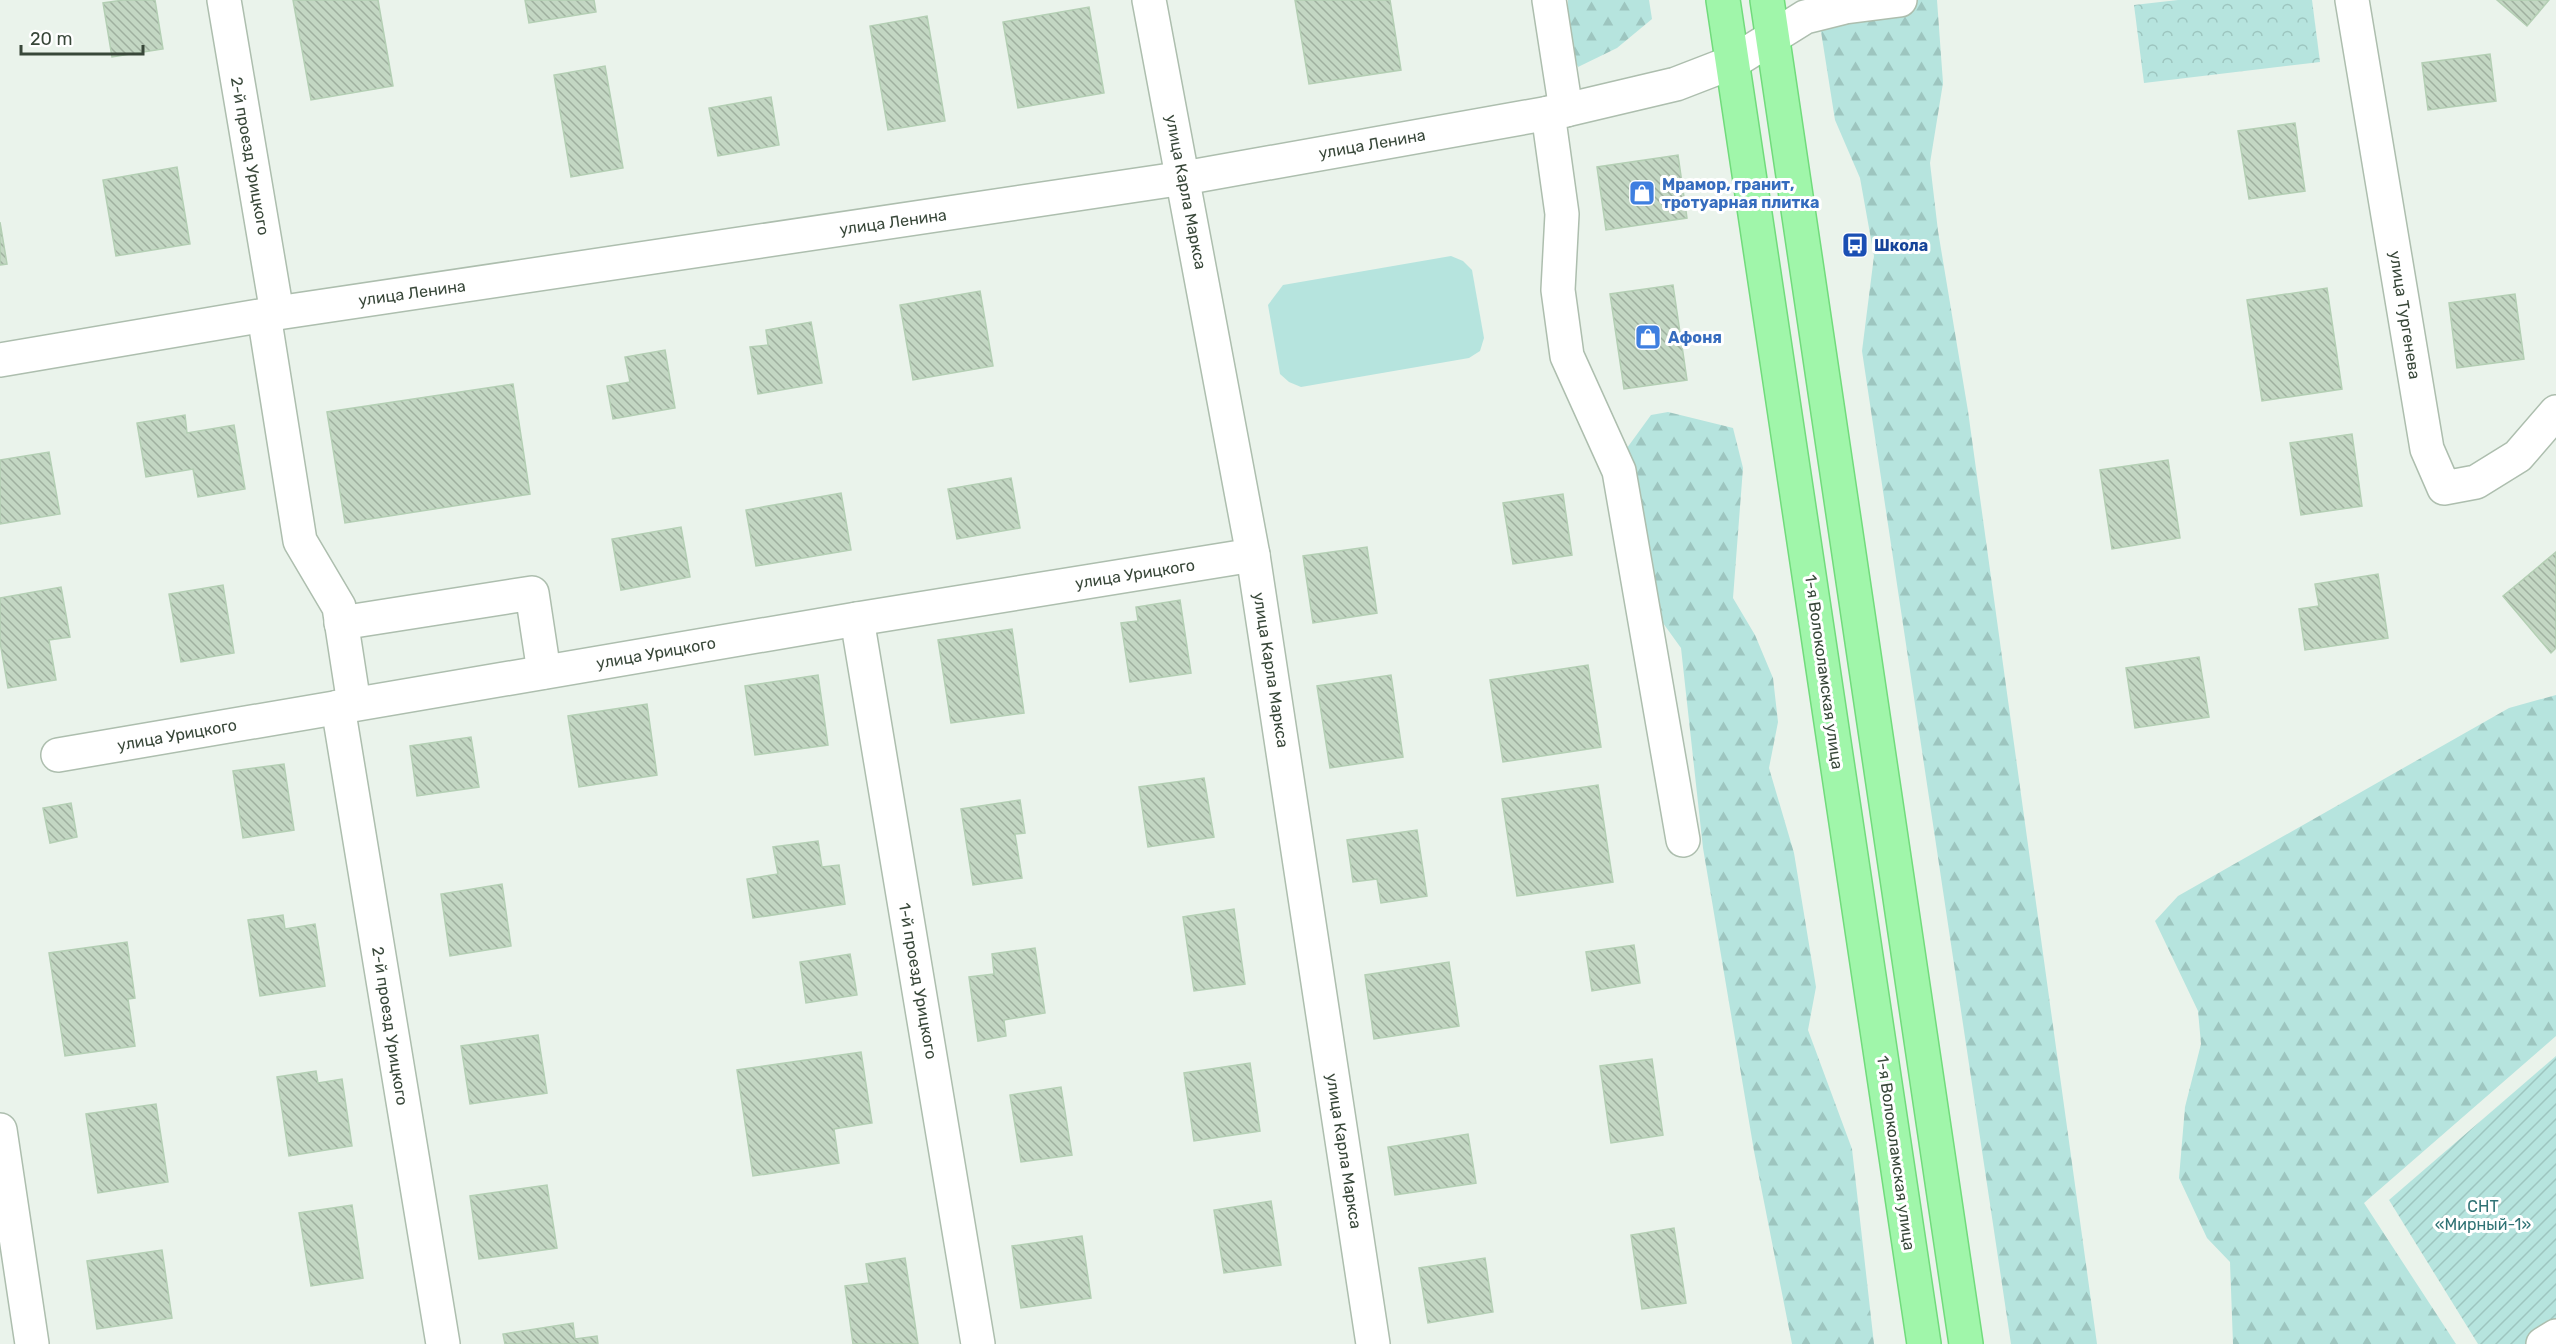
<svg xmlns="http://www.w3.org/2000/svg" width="2556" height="1344" viewBox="0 0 2556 1344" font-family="Rubik,sans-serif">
<defs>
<pattern id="forest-firs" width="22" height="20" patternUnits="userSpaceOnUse" patternTransform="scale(1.5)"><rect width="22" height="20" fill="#b6e4de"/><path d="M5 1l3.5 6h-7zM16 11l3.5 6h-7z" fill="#9dc5bf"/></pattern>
<pattern id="park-crowns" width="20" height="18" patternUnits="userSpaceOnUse" patternTransform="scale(1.5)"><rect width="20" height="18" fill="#b6e4de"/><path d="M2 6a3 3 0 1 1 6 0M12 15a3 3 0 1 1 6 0" fill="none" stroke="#9dc5bf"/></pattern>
<pattern id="garden-furrows" width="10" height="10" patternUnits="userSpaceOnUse" patternTransform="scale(1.5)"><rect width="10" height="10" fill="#b6e4de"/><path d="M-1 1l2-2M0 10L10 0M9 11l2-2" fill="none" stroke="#9dc5bf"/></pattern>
<pattern id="building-back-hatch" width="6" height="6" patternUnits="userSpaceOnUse" patternTransform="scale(1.5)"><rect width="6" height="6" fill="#c3d7c3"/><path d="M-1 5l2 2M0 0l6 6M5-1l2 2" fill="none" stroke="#9fb09f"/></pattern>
</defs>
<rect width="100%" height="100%" fill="#eaf3eb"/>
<g fill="url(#forest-firs)">
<path d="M1568,0H1649L1652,19L1617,48L1578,67L1567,43Z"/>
<path d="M1816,0H1937L1943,83L1930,163L1938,231L1968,411L2097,1344H2011L1862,351L1874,256L1860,178L1835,120Z"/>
<path d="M1668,412L1733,428L1743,468L1733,598L1755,635L1773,678L1778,722L1769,768L1794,853L1816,987L1808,1030L1852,1149L1874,1344H1792L1754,1151L1703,848L1681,648L1655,612L1627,448L1651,415Z"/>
<path d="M2556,695V1036L2364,1203L2456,1344H2233L2230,1262L2207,1238L2179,1178L2185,1107L2201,1044L2198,1011L2155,921L2178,896L2509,708Z"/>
</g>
<path fill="url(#park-crowns)" d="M2178,0H2312L2320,62L2144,83L2134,5Z"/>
<path fill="url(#garden-furrows)" d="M2556,1056V1344H2478L2389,1200Z"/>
<path fill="#b6e4de" d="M1451,256L1463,261L1472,270L1484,338L1480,351L1469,358L1301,387L1289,382L1280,374L1268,305L1283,285Z"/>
<g fill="url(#building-back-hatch)" stroke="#b4cfb4" stroke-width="1.5">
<path d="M123,0H155L163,49L112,57L103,3Z"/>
<path d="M293,0H378L393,86L311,100Z"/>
<path d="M525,0H594L596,12L529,23Z"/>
<path d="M1295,0H1390L1401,70L1309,84Z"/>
<path d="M2497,0H2549L2527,26Z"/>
<path d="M1089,7L1104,93L1018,108L1003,22Z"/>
<path d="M927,16L945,121L888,130L870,26Z"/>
<path d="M2490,54L2496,101L2428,110L2422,63Z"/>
<path d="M605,66L623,168L571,177L554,75Z"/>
<path d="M771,97L779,145L718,156L709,108Z"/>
<path d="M2295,123L2305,191L2249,199L2238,131Z"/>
<path d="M1678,155L1687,218L1606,230L1597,167Z"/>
<path d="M177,167L190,244L116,256L103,180Z"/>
<path d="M0,222L7,264L0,265Z"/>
<path d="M1673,285L1687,380L1624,389L1610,294Z"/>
<path d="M2327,288L2342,389L2262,401L2247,300Z"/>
<path d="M980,291L993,366L913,380L900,305Z"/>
<path d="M2515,294L2524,359L2457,368L2449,303Z"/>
<path d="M811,322L822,383L758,394L750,347L768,345L766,330Z"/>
<path d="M665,350L675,408L613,419L607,386L630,382L625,357Z"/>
<path d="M513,384L530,494L345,523L327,412Z"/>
<path d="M185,415L187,433L234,425L245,489L198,497L193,469L146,477L137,423Z"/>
<path d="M2352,434L2362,506L2301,515L2290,443Z"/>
<path d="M49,452L60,514L0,524V460Z"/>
<path d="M2168,460L2180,538L2112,549L2100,470Z"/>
<path d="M1011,478L1020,528L957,539L948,489Z"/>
<path d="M841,493L851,550L756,566L746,510Z"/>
<path d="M1563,494L1572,555L1513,564L1503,503Z"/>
<path d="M681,527L690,577L621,590L612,539Z"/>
<path d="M1367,547L1377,613L1313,623L1303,556Z"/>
<path d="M2556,552V648L2551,653L2503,596Z"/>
<path d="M2378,574L2388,638L2305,650L2299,609L2319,606L2315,584Z"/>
<path d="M223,585L234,653L181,662L169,594Z"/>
<path d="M61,587L70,637L49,640L56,680L8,688L0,642V598Z"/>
<path d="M1180,600L1191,673L1130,682L1121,623L1138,621L1136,607Z"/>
<path d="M1012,629L1024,713L951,723L938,640Z"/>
<path d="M2199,657L2209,717L2135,728L2126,668Z"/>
<path d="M1588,665L1601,747L1503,762L1490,680Z"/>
<path d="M818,675L828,745L755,755L745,686Z"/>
<path d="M1391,675L1403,757L1330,768L1317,686Z"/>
<path d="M647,704L657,775L579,787L568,716Z"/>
<path d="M471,737L479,787L417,796L410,746Z"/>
<path d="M284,764L294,830L243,838L233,771Z"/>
<path d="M1204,778L1214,837L1148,847L1139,787Z"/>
<path d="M1598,785L1613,882L1517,896L1502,799Z"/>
<path d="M1020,800L1025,833L1015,834L1022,878L973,885L961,809Z"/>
<path d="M71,803L77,837L50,843L43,808Z"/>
<path d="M1417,830L1427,896L1381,903L1377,879L1353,882L1347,840Z"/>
<path d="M818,841L822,867L839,865L845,904L753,918L747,879L778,874L773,847Z"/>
<path d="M502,884L511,946L450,956L441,894Z"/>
<path d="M1234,909L1245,984L1194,991L1183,917Z"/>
<path d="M283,915L285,929L315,924L325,986L260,996L248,920Z"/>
<path d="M127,942L135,998L128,999L135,1046L65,1056L49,953Z"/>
<path d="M1634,945L1640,983L1592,991L1586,952Z"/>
<path d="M1035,948L1045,1013L1004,1020L1006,1036L978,1041L969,977L994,974L992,954Z"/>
<path d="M850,954L857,995L806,1003L800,962Z"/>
<path d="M1449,962L1459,1026L1374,1039L1365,975Z"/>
<path d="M538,1035L547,1093L470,1104L461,1046Z"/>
<path d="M861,1052L872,1123L834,1129L839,1163L753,1176L737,1070Z"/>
<path d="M1652,1059L1663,1135L1611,1143L1600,1066Z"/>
<path d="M1250,1063L1260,1131L1194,1141L1184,1073Z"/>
<path d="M316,1071L318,1083L342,1079L352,1146L289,1156L277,1077Z"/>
<path d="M1061,1087L1072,1155L1021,1162L1010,1095Z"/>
<path d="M156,1104L168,1182L98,1193L86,1114Z"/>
<path d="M1468,1134L1476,1183L1395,1195L1388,1147Z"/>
<path d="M547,1185L557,1248L479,1259L470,1196Z"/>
<path d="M1271,1201L1281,1265L1224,1273L1214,1210Z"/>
<path d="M352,1205L363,1278L311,1286L299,1213Z"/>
<path d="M1674,1228L1686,1303L1642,1309L1631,1235Z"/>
<path d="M1082,1236L1091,1298L1021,1308L1012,1246Z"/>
<path d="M162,1250L172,1318L97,1329L87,1261Z"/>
<path d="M905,1258L918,1344H853L845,1286L869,1283L866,1264Z"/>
<path d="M1485,1258L1493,1312L1428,1323L1419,1268Z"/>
<path d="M573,1323L575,1339L597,1336L598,1344H505L503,1334Z"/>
</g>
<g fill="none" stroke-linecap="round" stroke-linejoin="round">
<defs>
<g id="minor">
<path d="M224,0L277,313"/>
<path d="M1149,0L1253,555L1373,1344"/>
<path d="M1549,0L1566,110"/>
<path d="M2352,0L2427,449L2444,488L2476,482L2518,456L2556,412"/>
<path d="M1548,113L1562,214L1558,290L1567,356L1619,471L1683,840"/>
<path d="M264,315L300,541L339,607L354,704"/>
<path d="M0,360L277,313L1184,178L1566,110L1676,84L1733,62L1805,17L1845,7L1900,0"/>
<path d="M857,619L978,1344"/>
<path d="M341,623L532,593L544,672"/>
<path d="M338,707L443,1344"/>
<path d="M58,755L857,619L1253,555"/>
<path d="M0,1130L32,1344"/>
<path d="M2543,1344L2556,1336"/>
</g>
<g id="major">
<path d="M1723,0L1924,1344"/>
<path d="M1767,0L1966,1344"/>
</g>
</defs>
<use href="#minor" stroke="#adbeae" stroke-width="36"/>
<use href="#major" stroke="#71db7c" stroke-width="36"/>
<use href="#minor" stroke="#fff" stroke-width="33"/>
<use href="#major" stroke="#a0f6aa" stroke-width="33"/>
</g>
<defs>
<symbol id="shop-square" viewBox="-11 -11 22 22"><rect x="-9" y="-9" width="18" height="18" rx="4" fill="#3f7fe0" stroke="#fff"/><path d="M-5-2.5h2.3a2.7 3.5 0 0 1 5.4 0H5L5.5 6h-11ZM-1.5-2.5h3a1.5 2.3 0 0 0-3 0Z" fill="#fff"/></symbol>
<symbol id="bus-square" viewBox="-11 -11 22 22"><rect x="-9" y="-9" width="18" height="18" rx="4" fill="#1a4fb4" stroke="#fff"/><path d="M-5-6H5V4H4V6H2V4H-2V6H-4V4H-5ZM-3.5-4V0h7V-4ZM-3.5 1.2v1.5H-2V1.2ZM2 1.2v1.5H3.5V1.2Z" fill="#fff"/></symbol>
</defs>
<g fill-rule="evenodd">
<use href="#shop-square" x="1627" y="178" width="30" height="30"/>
<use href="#bus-square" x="1840" y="230" width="30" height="30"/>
<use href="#shop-square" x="1633" y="322" width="30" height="30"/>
</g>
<g text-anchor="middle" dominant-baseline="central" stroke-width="6" stroke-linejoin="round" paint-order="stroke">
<g font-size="16" fill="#384739" stroke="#fff">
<text transform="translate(1372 144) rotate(-10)">улица Ленина</text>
<text transform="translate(250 156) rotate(80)">2-й проезд Урицкого</text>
<text transform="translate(1186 192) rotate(79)">улица Карла Маркса</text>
<text transform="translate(893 222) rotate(-8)">улица Ленина</text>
<text transform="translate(412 293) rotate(-8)">улица Ленина</text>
<text transform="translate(2405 315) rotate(81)">улица Тургенева</text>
<text transform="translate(1135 574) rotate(-9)">улица Урицкого</text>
<text transform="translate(656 653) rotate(-10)">улица Урицкого</text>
<text transform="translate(1271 670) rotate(81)">улица Карла Маркса</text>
<text transform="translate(1824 672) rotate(82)">1-я Волоколамская улица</text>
<text transform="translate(177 735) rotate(-10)">улица Урицкого</text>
<text transform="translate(918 981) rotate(80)">1-й проезд Урицкого</text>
<text transform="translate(390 1026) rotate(81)">2-й проезд Урицкого</text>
<text transform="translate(1344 1151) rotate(81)">улица Карла Маркса</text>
<text transform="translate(1896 1153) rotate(82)">1-я Волоколамская улица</text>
</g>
<g font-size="16" font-weight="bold" fill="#366cbe" stroke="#fff" text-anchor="start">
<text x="1662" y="184">Мрамор, гранит,<tspan x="1662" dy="18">тротуарная плитка</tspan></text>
<text x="1668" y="337">Афоня</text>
</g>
<g font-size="16" font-weight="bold" fill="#164399" stroke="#fff" text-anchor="start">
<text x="1874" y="245">Школа</text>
</g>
<g font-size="16" fill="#307375" stroke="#fff">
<text x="2483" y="1206">СНТ<tspan x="2483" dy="18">«Мирный-1»</tspan></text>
</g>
</g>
<path d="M21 45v9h122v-9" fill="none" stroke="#384739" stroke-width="3"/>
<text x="30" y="45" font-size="18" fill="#384739" stroke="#ffffff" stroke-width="4.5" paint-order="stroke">20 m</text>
</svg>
